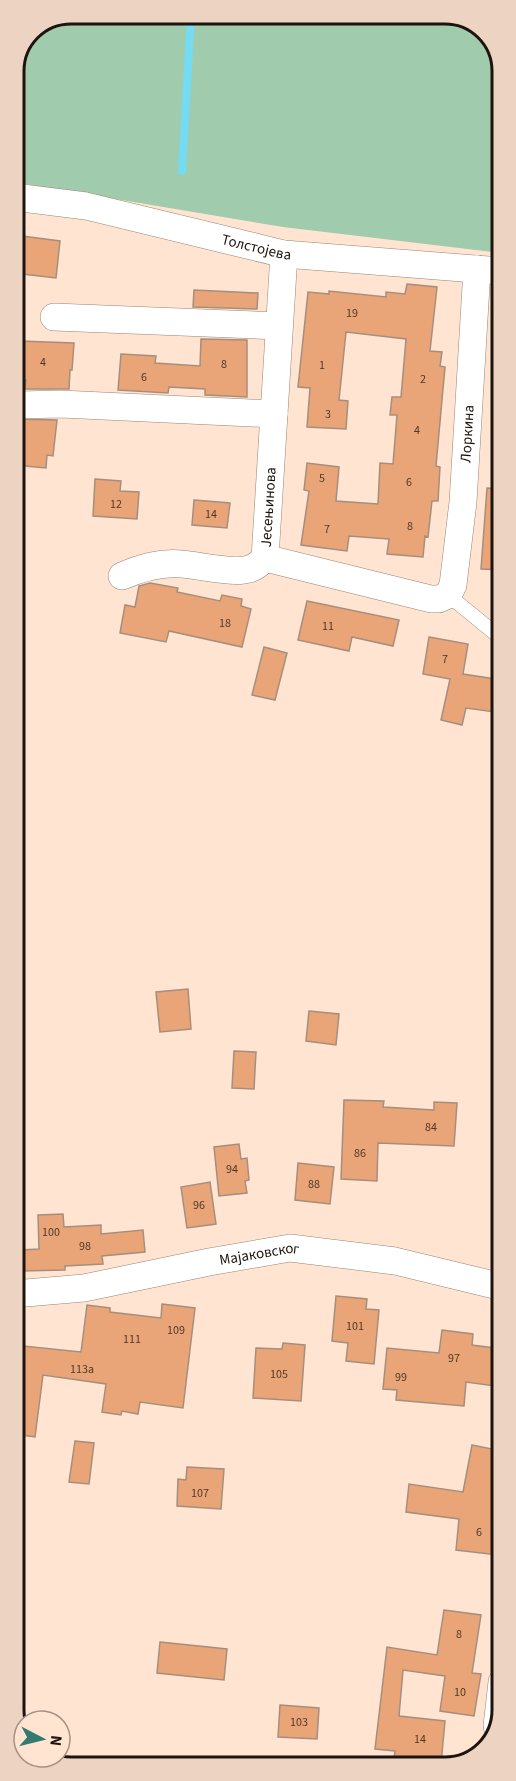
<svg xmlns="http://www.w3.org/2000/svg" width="516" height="1781" viewBox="0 0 516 1781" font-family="'Source Sans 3',sans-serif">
<rect width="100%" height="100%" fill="#ffe4d2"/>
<path fill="#a0cbad" d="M71,14H452L483,28L501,59V253L283,227L14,182V67L31,30Z"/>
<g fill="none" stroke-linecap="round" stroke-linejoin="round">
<path stroke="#74dbf3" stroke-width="8" d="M182,171L191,14"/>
</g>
<g fill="#e9a577" stroke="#a68e7e" stroke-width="1.5">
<path d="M14,235L60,241L56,278L14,273Z"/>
<path d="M407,284L437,287L430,351L442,352L440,366L445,367L436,466L440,467L438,501H432L428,537L425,536L423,557L387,554L389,539L349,536L347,551L301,545L309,491L304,490L307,463L339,467L336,501L378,504L380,463L393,464L397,415H390L392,397H401L406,339L346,332L339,400L348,401L346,429L307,427L310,388L298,387L308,292L329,294V291L386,297V292L405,294Z"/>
<path d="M194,290L258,293L257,309L193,307Z"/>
<path d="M201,339L247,340V397L205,395V389L169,387L168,393L118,390L121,354L156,356L155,363L200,366Z"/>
<path d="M20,341L74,343L72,370H70L69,389H25L26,380L14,379V354H20Z"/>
<path d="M14,419L57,420L53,456L47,455L46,468L14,465Z"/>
<path d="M95,479L121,481L120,491L139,492L137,519L93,516Z"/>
<path d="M487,488L502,489V570L481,569Z"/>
<path d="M194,500L230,503L227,528L192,525Z"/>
<path d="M150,583L178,588L177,592L220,601L222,595L242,599L241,606L251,609L242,647L169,631L166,642L120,633L125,605L135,607L139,586Z"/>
<path d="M307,601L399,620L393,646L352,637L349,651L298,640Z"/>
<path d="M429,637L468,644L463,674L502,680V713L466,708L462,725L441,720L450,679L423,674Z"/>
<path d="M264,647L287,653L275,700L252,695Z"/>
<path d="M188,989L191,1029L160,1032L156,992Z"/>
<path d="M309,1011L339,1014L336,1045L306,1041Z"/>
<path d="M234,1051L256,1052L254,1089L232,1088Z"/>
<path d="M344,1100L384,1101L383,1107L434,1110V1102L457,1103L454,1146L378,1143L377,1181L341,1179Z"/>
<path d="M239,1144L241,1159L247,1158L249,1180L245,1181L247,1193L219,1196L214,1147Z"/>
<path d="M298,1163L334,1167L330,1204L295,1200Z"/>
<path d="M210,1182L216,1224L187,1228L181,1187Z"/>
<path d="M63,1214L64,1227L101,1225V1234L143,1230L145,1252L102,1256L103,1264L65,1266V1270L21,1271L20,1250L39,1249L38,1215Z"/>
<path d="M336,1296L367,1299L366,1309L379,1310L374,1364L346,1361L348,1343L332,1341Z"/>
<path d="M162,1304L195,1308L183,1408L140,1402L138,1414L122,1411L121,1415L102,1412L106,1384L43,1375L35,1437L14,1434V1345L81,1352L87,1305L110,1308V1312L161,1318Z"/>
<path d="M442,1330L473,1334L472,1345L502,1349V1387L466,1382L464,1406L396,1400L397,1390L383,1389L387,1348L439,1353Z"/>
<path d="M283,1343L305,1345L301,1401L253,1398L256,1348L282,1349Z"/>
<path d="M75,1441L94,1443L89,1484L69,1482Z"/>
<path d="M472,1445L502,1451V1515L498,1555L456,1550L459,1519L406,1512L409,1484L463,1492Z"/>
<path d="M187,1467L224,1469L221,1509L177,1506L178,1479L186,1480Z"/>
<path d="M444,1610L481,1615L472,1673L481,1674L474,1716L440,1711L445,1676L403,1670L399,1716L445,1721L441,1764L394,1758L395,1751L375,1749L387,1647L437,1655Z"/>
<path d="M160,1642L227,1649L224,1680L157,1673Z"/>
<path d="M280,1705L319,1708L317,1739L278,1737Z"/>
</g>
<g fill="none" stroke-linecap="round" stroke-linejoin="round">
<defs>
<path id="lane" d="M448,595L502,639"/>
<g id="street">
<path id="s1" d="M14,197L86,206L284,254L501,271"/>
<path d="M54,317L279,326"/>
<path d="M19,405L61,404L274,414"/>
<path id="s2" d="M265,558L431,599H439L448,595L453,585L463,502L477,269"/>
<path id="s3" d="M122,576C141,568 160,562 181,564C200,565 238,576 254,567C258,565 262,561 265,558L284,254"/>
<path id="s4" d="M14,1294L84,1288L209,1262L290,1248L395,1261L502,1287"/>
<path d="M497,1726L502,1682"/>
</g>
</defs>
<use href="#lane" stroke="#9c8374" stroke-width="15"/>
<use href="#street" stroke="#9c8374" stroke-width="28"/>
<use href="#lane" stroke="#fff" stroke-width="14"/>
<use href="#street" stroke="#fff" stroke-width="27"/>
</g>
<g text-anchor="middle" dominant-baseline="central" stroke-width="6" stroke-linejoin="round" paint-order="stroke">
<g font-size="12" fill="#503828">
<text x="352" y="313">19</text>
<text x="43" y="362">4</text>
<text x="224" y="364">8</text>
<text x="322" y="365">1</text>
<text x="144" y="377">6</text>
<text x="423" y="379">2</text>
<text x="328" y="414">3</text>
<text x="417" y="430">4</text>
<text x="322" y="478">5</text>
<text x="409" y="482">6</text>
<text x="116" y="504">12</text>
<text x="211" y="514">14</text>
<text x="410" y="526">8</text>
<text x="327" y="529">7</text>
<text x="225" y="623">18</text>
<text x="328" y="626">11</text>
<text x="445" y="659">7</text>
<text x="431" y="1127">84</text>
<text x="360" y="1153">86</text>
<text x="232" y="1169">94</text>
<text x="314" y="1184">88</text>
<text x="199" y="1205">96</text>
<text x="51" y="1232">100</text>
<text x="85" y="1246">98</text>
<text x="355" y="1326">101</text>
<text x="176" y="1330">109</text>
<text x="132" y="1339">111</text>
<text x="454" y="1358">97</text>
<text x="82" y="1369">113a</text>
<text x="279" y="1374">105</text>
<text x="401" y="1377">99</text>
<text x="200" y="1493">107</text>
<text x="479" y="1532">6</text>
<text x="459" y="1634">8</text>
<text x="460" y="1692">10</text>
<text x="299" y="1722">103</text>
<text x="420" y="1739">14</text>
</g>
<g font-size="15" fill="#1d140e" stroke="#ffe4d2">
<text stroke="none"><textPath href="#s1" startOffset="248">Толстојева</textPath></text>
<text stroke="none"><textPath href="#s2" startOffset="352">Лоркина</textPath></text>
<text stroke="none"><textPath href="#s3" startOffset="200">Јесењинова</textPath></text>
<text stroke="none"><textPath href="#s4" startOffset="249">Мајаковског</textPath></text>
</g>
</g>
<path d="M0 0H516V1781H0ZM71 24H445A47 47 0 0 1 492 71V1710A47 47 0 0 1 445 1757H71A47 47 0 0 1 24 1710V71A47 47 0 0 1 71 24Z" fill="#edd3c2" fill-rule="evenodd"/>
<path fill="none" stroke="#1d140e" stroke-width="3" d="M71 24H445A47 47 0 0 1 492 71V1710A47 47 0 0 1 445 1757H71A47 47 0 0 1 24 1710V71A47 47 0 0 1 71 24Z"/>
<g transform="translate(42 1739) rotate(97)"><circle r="28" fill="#ffe4d2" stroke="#a59184" stroke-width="1.5"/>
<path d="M0-4.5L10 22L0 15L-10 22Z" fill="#347a71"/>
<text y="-9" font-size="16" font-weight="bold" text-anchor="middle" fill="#1d140e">N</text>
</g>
</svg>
